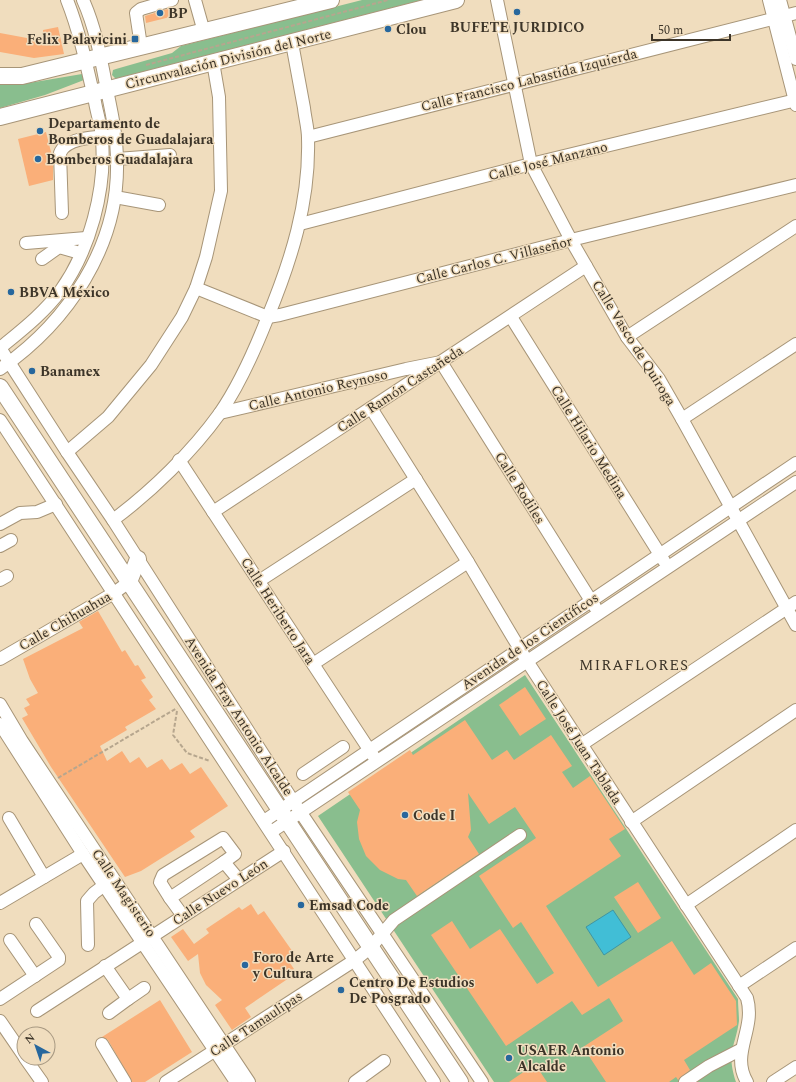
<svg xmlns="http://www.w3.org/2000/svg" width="796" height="1082" viewBox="0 0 796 1082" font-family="Spectral,serif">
<rect width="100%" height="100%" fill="#f0ddbe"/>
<g fill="#89be8e">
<path d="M362,0H422L118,78H115L112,75L113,70L116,69L172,53L181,46Z"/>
<path d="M82,74L84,80L45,95L0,108V84L17,85Z"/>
<path d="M525,675L738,999C738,1006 739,1014 739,1021C735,1049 726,1051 736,1082H494L318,816Z"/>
</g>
<path fill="#41bed6" stroke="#4095a2" d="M613,910L631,937L604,955L586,927Z"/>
<g fill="#faaf79">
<path d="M174,7L178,15L146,23L145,16Z"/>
<path d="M58,27L64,54L34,58L0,52V33L27,38L44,37L43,30Z"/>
<path d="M46,132L53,160V180L29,186L18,139Z"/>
<path d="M98,611L122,652L125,650L135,666L138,665L146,678L141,680L153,697L149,700L156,709L125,727L127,730L100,746L107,761L122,751L130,763L139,757L147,768L162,759L170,770L182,763L190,774L201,767L228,806L190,831L195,837L141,871L125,877L51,767L22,718L28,715L24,708L30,705L26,699L38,693L30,679L23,659L83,628L79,622Z"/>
<path d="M525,687L546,719L520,736L499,705Z"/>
<path d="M465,720L492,760L507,750L514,760L551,735L572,766L562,772L573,788L590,776L625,829L609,839L621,856L546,906L598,987L672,941L694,975L711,963L736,1001L737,1025L684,1060L690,1070L678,1080L676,1077L669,1082H606L583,1047L623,1021L609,998L582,1015L572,1001L506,1046L431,935L452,921L470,949L500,929L537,984L554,973L521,922L513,928L479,876L536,838L515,807L489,824L468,793L471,830L468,837L479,854L417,896L406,880L398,879L380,870L366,856L359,839L357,822L360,810L348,792L410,750L413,755Z"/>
<path d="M638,882L661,918L638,933L614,897Z"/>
<path d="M251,904L258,915L264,911L295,955L288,960L294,969L286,974L289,978L245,1008L251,1017L232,1030L215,1005L222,1000L206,985L200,973L198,954L188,961L171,937L183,929L194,944L209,933L206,929L239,907L242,910Z"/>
<path d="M160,1000L192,1052L145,1082H132L108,1040L102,1037Z"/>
<path d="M535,1064L547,1082H509Z"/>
</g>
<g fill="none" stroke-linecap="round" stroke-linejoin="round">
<defs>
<g id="minor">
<path d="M67,0C80,33 87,67 95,102C97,114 102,128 102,140C106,190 90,249 61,290C44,313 22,330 0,348L67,452L113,520L293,801L482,1082"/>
<path d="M195,0L204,32"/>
<path d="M497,0L531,164L571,240L627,337L659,379L682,419L796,625"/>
<path d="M769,0L796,105"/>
<path d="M780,0L796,59"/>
<path d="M141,46L136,13L141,9L172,0"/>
<path d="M308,137L796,13"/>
<path d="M117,159L170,155"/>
<path d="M115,197L159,205"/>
<path d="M62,213L60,153C66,138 94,137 108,136"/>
<path d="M300,224L531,164L796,100"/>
<path d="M26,243L86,238"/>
<path d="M42,259L59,247L80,253"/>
<path d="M196,288L268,317L280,315L571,240L796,185"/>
<path d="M511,317L664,561"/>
<path d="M627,337L796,226"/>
<path d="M0,369C68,322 119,246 117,162C117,137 112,114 107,90C101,59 96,29 83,0"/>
<path d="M371,408L468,562L527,661L747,998C756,1030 730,1053 747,1082"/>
<path d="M220,413L406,369L441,362L595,607"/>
<path d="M682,419L796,344"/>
<path d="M0,420L434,1082"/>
<path d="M67,452L108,417L151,365L182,317L196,288L206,257L221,191L219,97L213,62"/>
<path d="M179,460L374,757"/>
<path d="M213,512L586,266"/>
<path d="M113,520C152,491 192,452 220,413C240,384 254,352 267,319C291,261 310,202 308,138C308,128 305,118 304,108C300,86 296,65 292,43"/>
<path d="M0,524L20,513L37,512L56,504"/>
<path d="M0,546L11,540"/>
<path d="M0,580L7,576"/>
<path d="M259,581L416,479"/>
<path d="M0,659L114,593L129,582"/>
<path d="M313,664L468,562"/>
<path d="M0,704L22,741L249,1082"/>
<path d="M0,724L83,854L236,1082"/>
<path d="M581,745L796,602"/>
<path d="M303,774L343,747"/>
<path d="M9,818L44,877"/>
<path d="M264,821L796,463"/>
<path d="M631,822L796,710"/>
<path d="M271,832L796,482"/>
<path d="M170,898L160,882L163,875L223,838L235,854L224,862"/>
<path d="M0,903L83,854"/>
<path d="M686,905L796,830"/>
<path d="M183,916L170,898L224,862L239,880"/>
<path d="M10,940L35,976"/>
<path d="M88,945L87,901L94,893L111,880"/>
<path d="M105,966L128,999L109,1013"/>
<path d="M739,986L796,948"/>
<path d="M0,999L59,960V957L36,924"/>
<path d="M128,999L144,988"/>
<path d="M37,1011L284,851"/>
<path d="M0,1021L24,1056"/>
<path d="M102,1044L125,1082"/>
<path d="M25,1058L42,1082"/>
<path d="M166,1082L355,960L371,947L394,920L520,835"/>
<path d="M355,1082L384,1061"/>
<path d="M685,1082L709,1066L742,1049"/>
<path d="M773,1082L796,1067"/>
</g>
<g id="major">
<path d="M0,76H22L331,0"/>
<path d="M0,117L456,0"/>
<path d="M0,387L460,1082"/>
<path d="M129,582L138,559"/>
</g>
</defs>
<use href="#minor" stroke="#a79578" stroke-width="14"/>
<use href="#major" stroke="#a79578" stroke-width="18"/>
<g stroke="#b6a68e" stroke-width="2" stroke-dasharray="4 2" stroke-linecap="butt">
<path d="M146,65L388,0"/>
<path d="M177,711L173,735L187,753L210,761"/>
<path d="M58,778L177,708"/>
</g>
<use href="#minor" stroke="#fff" stroke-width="12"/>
<use href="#major" stroke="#fff" stroke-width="16"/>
</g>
<g fill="#27679d" stroke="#f0ddbe" stroke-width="1.5">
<circle cx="517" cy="12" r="4"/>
<circle cx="160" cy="13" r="4"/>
<circle cx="388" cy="29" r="4"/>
<rect x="131" y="35" width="8" height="8" rx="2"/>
<circle cx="40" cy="131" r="4"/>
<circle cx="38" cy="159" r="4"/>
<circle cx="11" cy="292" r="4"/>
<circle cx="32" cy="371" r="4"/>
<circle cx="405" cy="815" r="4"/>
<circle cx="301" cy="905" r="4"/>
<circle cx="245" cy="965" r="4"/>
<circle cx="341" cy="990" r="4"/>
<circle cx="509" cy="1058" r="4"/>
</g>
<g text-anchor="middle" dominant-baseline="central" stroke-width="3" stroke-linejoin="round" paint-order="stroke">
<g font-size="14" font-weight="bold" fill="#3c3428" stroke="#f0ddbe" text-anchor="start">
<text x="168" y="13">BP</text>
<text x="517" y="27" text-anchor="middle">BUFETE JURIDICO</text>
<text x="396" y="29">Clou</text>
<text x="127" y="39" text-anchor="end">Felix Palavicini</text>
<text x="48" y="123">Departamento de<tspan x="48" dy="16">Bomberos de Guadalajara</tspan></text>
<text x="46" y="159">Bomberos Guadalajara</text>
<text x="19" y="292">BBVA México</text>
<text x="40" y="371">Banamex</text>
<text x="413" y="815">Code I</text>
<text x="309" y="905">Emsad Code</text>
<text x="253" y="957">Foro de Arte<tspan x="253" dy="16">y Cultura</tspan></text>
<text x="349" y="982">Centro De Estudios<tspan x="349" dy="16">De Posgrado</tspan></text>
<text x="517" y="1050">USAER Antonio<tspan x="517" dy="16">Alcalde</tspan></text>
</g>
<g font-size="14" fill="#3c3428" stroke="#f0ddbe">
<text transform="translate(228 59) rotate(-14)">Circunvalación División del Norte</text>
<text transform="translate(529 80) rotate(-14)">Calle Francisco Labastida Izquierda</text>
<text transform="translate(548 161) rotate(-14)">Calle José Manzano</text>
<text transform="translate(494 260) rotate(-14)">Calle Carlos C. Villaseñor</text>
<text transform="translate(634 343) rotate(58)">Calle Vasco de Quiroga</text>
<text transform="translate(400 389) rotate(-33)">Calle Ramón Castañeda</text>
<text transform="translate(318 390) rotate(-13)">Calle Antonio Reynoso</text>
<text transform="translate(589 442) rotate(58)">Calle Hilario Medina</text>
<text transform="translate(520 488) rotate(58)">Calle Rodiles</text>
<text transform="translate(278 611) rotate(57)">Calle Heriberto Jara</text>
<text transform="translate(65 621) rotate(-30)">Calle Chihuahua</text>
<text transform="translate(530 641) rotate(-34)">Avenida de los Científicos</text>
<text transform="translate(239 716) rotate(57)">Avenida Fray Antonio Alcalde</text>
<text transform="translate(579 742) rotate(57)">Calle José Juan Tablada</text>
<text transform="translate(220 892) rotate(-33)">Calle Nuevo León</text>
<text transform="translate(124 893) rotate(56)">Calle Magisterio</text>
<text transform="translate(256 1024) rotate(-33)">Calle Tamaulipas</text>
</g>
<g font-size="15" letter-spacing="1" fill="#3c3428" stroke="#f0ddbe">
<text x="634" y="665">MIRAFLORES</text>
</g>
</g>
<g transform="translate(36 1046) rotate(320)"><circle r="19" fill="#f0ddbe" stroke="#a89982"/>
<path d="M0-3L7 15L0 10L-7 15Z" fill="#27679d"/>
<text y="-6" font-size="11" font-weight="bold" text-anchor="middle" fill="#3c3428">N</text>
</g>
<path d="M652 34v6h78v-6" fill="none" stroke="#3c3428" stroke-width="2"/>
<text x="658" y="34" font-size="12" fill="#3c3428" stroke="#f0ddbe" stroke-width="3" paint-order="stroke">50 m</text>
</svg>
